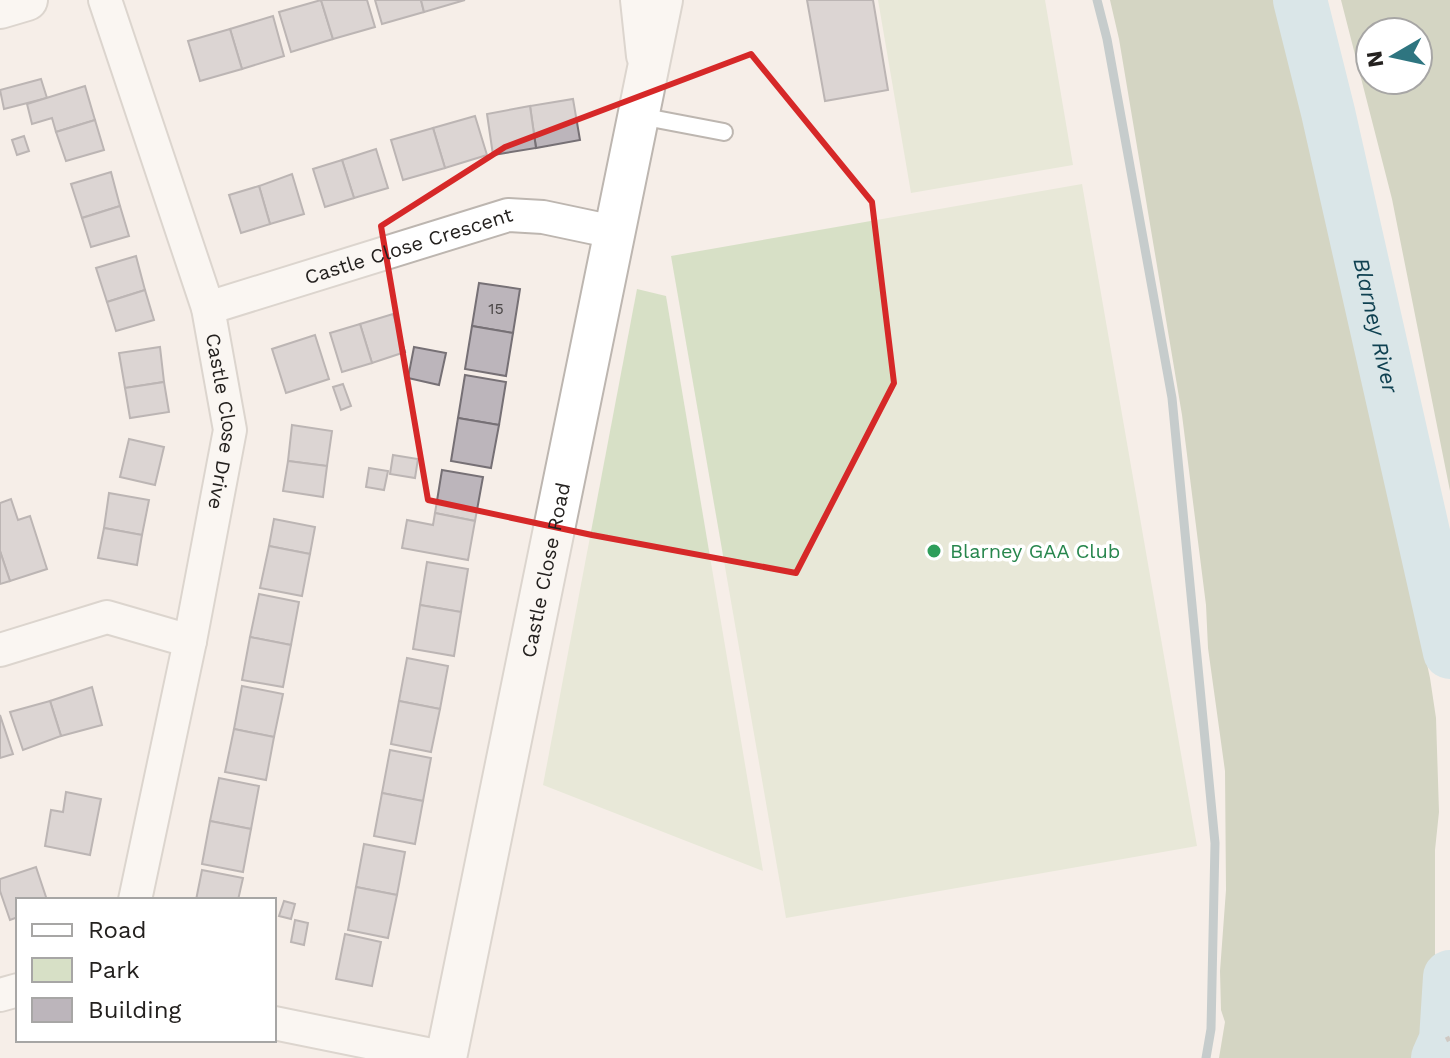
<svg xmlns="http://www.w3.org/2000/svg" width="1450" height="1058" viewBox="0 0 1450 1058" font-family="'Work Sans',sans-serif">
<rect width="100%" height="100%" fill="#f6eee8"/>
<g fill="#d7e0c6">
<path d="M878,0H1045L1073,165L911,193Z"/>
<path d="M1082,184L1197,846L786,918L671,256Z"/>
<path d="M637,289L666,296L763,871L543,785Z"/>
</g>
<g fill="#abb598" fill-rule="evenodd">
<path d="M1110,0H1287L1310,102L1348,213L1377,432L1430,678L1436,718L1439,812L1435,850V959L1430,1005L1418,1058H1219L1225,1022L1221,1010L1220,971L1226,890L1225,771L1208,648L1206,605L1182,415L1119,39Z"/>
<path d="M1341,0H1450V491L1392,199ZM1370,32H1418V80H1370Z"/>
</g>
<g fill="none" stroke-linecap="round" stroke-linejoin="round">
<path stroke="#8ca3ac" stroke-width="9" d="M1097,0L1107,39L1172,398L1215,843L1211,1029L1206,1058"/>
<g stroke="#b8dbe9" stroke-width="54">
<path id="s1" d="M1300,0L1328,112L1450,652"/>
<path d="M1438,1058L1446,1040L1450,977"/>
</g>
</g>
<g fill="#bcb5bb" stroke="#767075" stroke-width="2">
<path d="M321,0L333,39L291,52L279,12Z"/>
<path d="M321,0H367L375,27L333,39Z"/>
<path d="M375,0H421L424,12L382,24Z"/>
<path d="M421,0H465L424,12Z"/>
<path d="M807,0H873L888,90L825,101Z"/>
<path d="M273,16L284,56L242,69L230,29Z"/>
<path d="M230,29L242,69L200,81L188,41Z"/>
<path d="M41,79L47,98L4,109L0,90Z"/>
<path d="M85,86L95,120L56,132L52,118L32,124L27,104Z"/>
<path d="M573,99L580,140L536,148L530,106Z"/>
<path d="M530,106L536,148L493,155L487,114Z"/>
<path d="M475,116L487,155L445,168L433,128Z"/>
<path d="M95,120L104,150L66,161L56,132Z"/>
<path d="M433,128L445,168L403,180L391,140Z"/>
<path d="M24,136L29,151L17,155L12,140Z"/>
<path d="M376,149L388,188L354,198L342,160Z"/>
<path d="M342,160L354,198L325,207L313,169Z"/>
<path d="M111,172L120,206L82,218L71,184Z"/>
<path d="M292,174L304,214L270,224L259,186Z"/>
<path d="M259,186L270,224L241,233L229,195Z"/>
<path d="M120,206L129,236L91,247L82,218Z"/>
<path d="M136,256L145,290L107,302L96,268Z"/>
<path d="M479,283L520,289L513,333L472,326Z"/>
<path d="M145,290L154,320L116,331L107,302Z"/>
<path d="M393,314L405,352L372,363L360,324Z"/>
<path d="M360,324L372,363L342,372L330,333Z"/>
<path d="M472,326L513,333L506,376L465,369Z"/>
<path d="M315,335L329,379L286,393L272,349Z"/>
<path d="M160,347L164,382L125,388L119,353Z"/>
<path d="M414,347L446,353L439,385L408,378Z"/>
<path d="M465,375L506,382L499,425L458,418Z"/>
<path d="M164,382L169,412L130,418L125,388Z"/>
<path d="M343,384L351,406L341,410L333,387Z"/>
<path d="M458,418L499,425L491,468L451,461Z"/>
<path d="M292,425L332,431L327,466L288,461Z"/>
<path d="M129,439L164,447L155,485L120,477Z"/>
<path d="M393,455L418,459L415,478L390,474Z"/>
<path d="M288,461L327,466L323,497L283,491Z"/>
<path d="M369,468L388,471L384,490L366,487Z"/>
<path d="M442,470L483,477L475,521L435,513Z"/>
<path d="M109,493L149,500L142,535L104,528Z"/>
<path d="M11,499L18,520L30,516L47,569L10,581L0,551V503Z"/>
<path d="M435,513L475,521L468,560L402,548L407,520L433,525Z"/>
<path d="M274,519L315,527L310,554L269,546Z"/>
<path d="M104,528L142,535L137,565L98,558Z"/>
<path d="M269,546L310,554L302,596L260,588Z"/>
<path d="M0,551L10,581L0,584Z"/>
<path d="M427,562L468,569L461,612L420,605Z"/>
<path d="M259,594L299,602L291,645L250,637Z"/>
<path d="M420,605L461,612L454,656L413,649Z"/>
<path d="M250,637L291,645L283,687L242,680Z"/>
<path d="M407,658L448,666L440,709L399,701Z"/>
<path d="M242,686L283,694L274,737L234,729Z"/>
<path d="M92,687L102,725L61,736L50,701Z"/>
<path d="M50,701L61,736L23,750L10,712Z"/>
<path d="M399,701L440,709L431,752L391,744Z"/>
<path d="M0,715L13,754L0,758Z"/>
<path d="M234,729L274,737L266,780L225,772Z"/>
<path d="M390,750L431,758L423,801L382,793Z"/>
<path d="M219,778L259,786L251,829L210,821Z"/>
<path d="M66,792L101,799L90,855L45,846L51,810L63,812Z"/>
<path d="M382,793L423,801L415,844L374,836Z"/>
<path d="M210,821L251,829L243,872L202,864Z"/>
<path d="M364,844L405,852L397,895L356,887Z"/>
<path d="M36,867L47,900H18V917L10,920L0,891V879Z"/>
<path d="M202,870L243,878L238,900H196Z"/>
<path d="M356,887L397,895L388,938L348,930Z"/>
<path d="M284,901L295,904L291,919L279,916Z"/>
<path d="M295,920L308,923L304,945L291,942Z"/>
<path d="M345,934L381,942L372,986L336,979Z"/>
</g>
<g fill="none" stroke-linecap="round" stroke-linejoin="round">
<defs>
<path id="service" d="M640,116L724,132"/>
<g id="minor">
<path id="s2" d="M105,0L208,308L230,430L190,641L135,900"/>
<path d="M637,0L643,56"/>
<path id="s3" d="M208,308L508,215L543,217L614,232"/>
<path d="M0,650L107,617L190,641"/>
<path d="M0,995L18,990"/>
<path d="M274,1023L446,1058"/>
</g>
<g id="tertiary">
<path d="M0,8L27,0"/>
<path id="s4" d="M446,1058L662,0"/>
</g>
</defs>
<use href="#service" stroke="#bdb6b0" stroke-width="20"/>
<use href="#minor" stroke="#bdb6b0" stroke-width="36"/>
<use href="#tertiary" stroke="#bdb6b0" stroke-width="44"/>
<path stroke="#a29c97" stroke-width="5" stroke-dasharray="6 6" stroke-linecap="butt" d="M1446,1040L1450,1038"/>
<use href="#service" stroke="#fff" stroke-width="16"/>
<use href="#minor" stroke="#fff" stroke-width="32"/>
<use href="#tertiary" stroke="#fff" stroke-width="40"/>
</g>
<path d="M0 0H1450V1058H0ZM751,54L872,202L894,383L796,573L592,535L428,500L381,226L505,147Z" fill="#f6eee8" fill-opacity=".55" fill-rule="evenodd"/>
<path fill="none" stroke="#d62828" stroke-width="6" stroke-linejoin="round" d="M751,54L872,202L894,383L796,573L592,535L428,500L381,226L505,147Z"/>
<circle fill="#2e9e5b" stroke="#fff" stroke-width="3" cx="934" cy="551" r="8"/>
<g text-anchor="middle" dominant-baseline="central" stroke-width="7" stroke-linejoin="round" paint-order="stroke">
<g font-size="16" fill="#4a4646">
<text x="496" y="308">15</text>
</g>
<g font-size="20" fill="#24211f" stroke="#fff">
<text stroke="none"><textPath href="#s3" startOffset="210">Castle Close Crescent</textPath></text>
<text stroke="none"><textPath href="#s2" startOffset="440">Castle Close Drive</textPath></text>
<text stroke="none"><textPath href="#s4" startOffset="498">Castle Close Road</textPath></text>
</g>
<g font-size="20" fill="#27864d" stroke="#fff" text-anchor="start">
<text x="950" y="551">Blarney GAA Club</text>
</g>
<g font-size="22" font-style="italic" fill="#0f4151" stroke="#fff">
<text stroke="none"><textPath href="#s1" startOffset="334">Blarney River</textPath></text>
</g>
</g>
<rect x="16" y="898" width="260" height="144" fill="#ffffff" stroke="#a7a6a5" stroke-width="2"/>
<rect x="32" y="924" width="40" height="12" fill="#ffffff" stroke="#a7a6a5" stroke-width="2"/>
<text x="88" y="938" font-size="24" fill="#24211f">Road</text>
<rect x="32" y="958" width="40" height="24" fill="#d7e0c6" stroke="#a7a6a5" stroke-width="2"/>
<text x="88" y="978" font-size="24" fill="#24211f">Park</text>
<rect x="32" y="998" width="40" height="24" fill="#bcb5bb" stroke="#a7a6a5" stroke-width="2"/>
<text x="88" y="1018" font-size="24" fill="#24211f">Building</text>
<g transform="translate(1394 56) rotate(261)"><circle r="38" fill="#ffffff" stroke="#a7a6a5" stroke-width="2"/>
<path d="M0-6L14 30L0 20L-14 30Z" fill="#2e7580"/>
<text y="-12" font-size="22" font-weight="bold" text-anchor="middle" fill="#24211f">N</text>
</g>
</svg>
